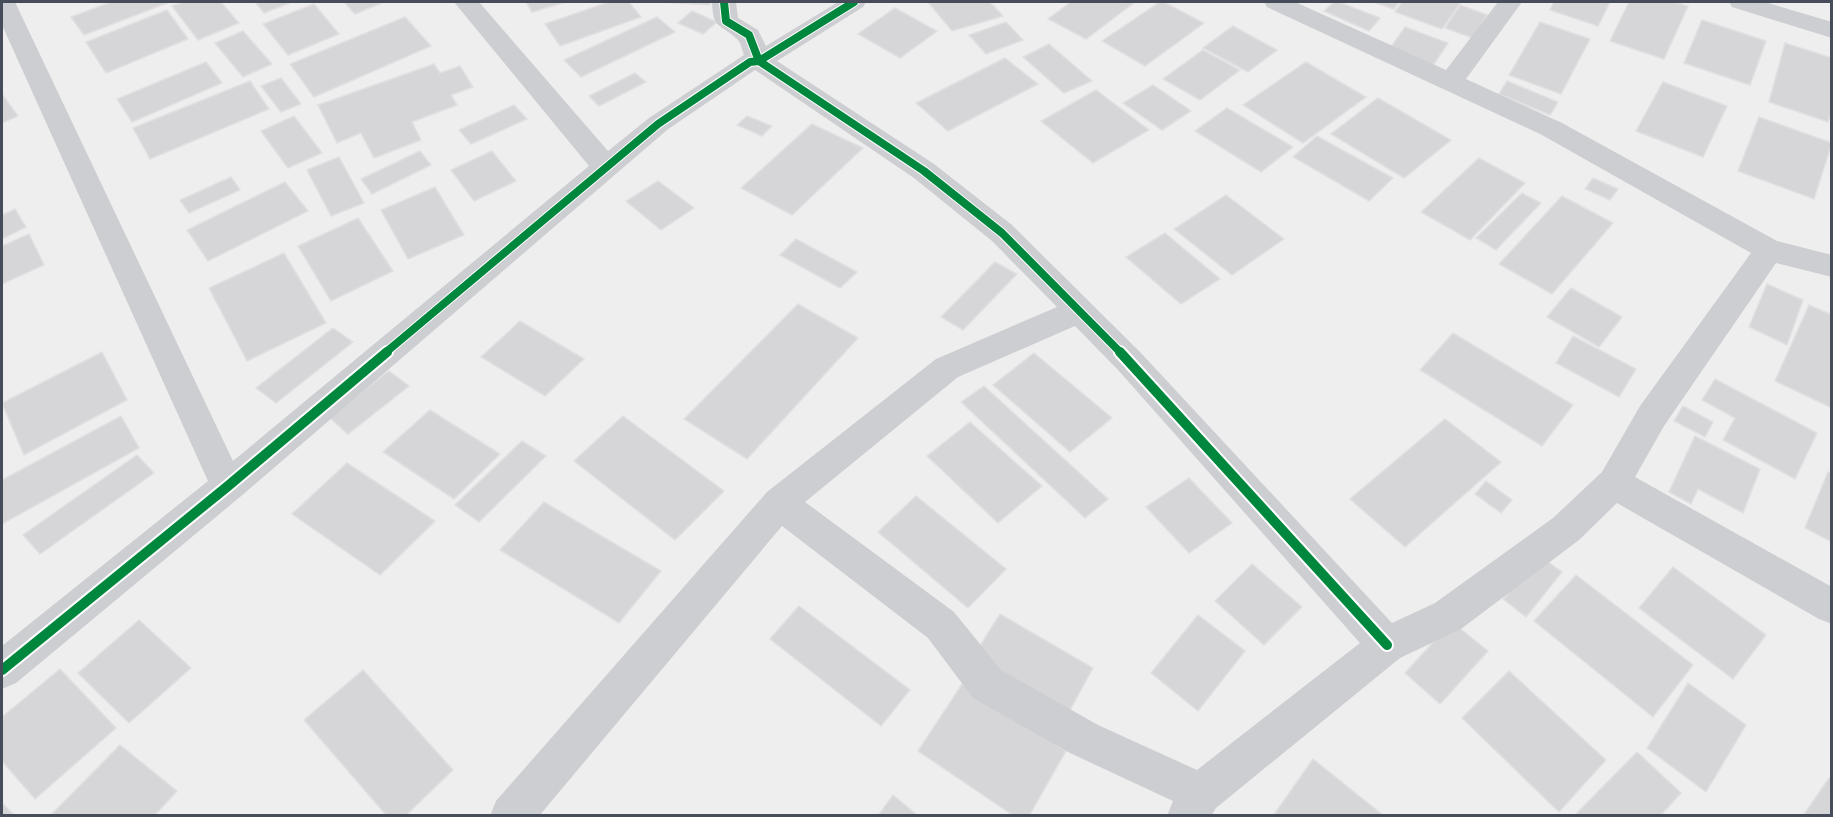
<svg xmlns="http://www.w3.org/2000/svg" width="1833" height="817" viewBox="0 0 1833 817" font-family="Roboto,sans-serif">
<rect width="100%" height="100%" fill="#efeeee"/>
<g fill="#d6d6d9" stroke="#e0dfe1" stroke-width="1.5">
<path d="M111,2H170L84,35L71,17Z"/>
<path d="M184,2H221L239,23L198,40L172,6Z"/>
<path d="M255,2H292L264,13Z"/>
<path d="M344,2H384L355,14Z"/>
<path d="M526,2H566L532,12Z"/>
<path d="M609,2H629L641,17L560,46L545,24Z"/>
<path d="M660,2H711L709,5Z"/>
<path d="M928,2H990L1003,16L952,31Z"/>
<path d="M1071,2H1135L1086,39L1048,19Z"/>
<path d="M1160,2H1164L1204,23L1145,66L1102,41Z"/>
<path d="M1334,2H1339L1380,18L1369,31L1324,11Z"/>
<path d="M1373,2H1399L1394,9Z"/>
<path d="M1402,2H1461L1442,29L1395,12Z"/>
<path d="M1554,2H1610L1598,26L1550,10Z"/>
<path d="M1629,2H1674L1688,6L1664,59L1610,41Z"/>
<path d="M314,4L339,34L288,55L263,24Z"/>
<path d="M1460,5L1487,15L1473,38L1445,28Z"/>
<path d="M895,8L937,31L900,58L858,34Z"/>
<path d="M167,10L188,39L106,73L86,42Z"/>
<path d="M692,11L717,22L703,34L678,23Z"/>
<path d="M405,17L431,46L314,97L290,64Z"/>
<path d="M657,17L675,32L581,77L564,60Z"/>
<path d="M1702,20L1766,41L1750,85L1684,63Z"/>
<path d="M1006,22L1023,40L986,54L969,35Z"/>
<path d="M1540,22L1590,39L1561,94L1509,75Z"/>
<path d="M1233,26L1277,50L1248,72L1203,48Z"/>
<path d="M1405,27L1448,43L1432,67L1389,50Z"/>
<path d="M243,31L272,64L243,77L215,43Z"/>
<path d="M1785,43L1832,58V108L1828,122L1769,102Z"/>
<path d="M1049,44L1092,81L1064,93L1023,57Z"/>
<path d="M1203,50L1240,70L1200,100L1163,79Z"/>
<path d="M1005,58L1038,84L948,131L916,103Z"/>
<path d="M206,62L222,83L132,122L117,99Z"/>
<path d="M1306,62L1366,97L1303,143L1243,105Z"/>
<path d="M434,64L440,73L460,66L473,87L451,95L457,105L412,122L421,140L374,158L361,133L337,143L318,105Z"/>
<path d="M635,73L646,82L599,106L589,96Z"/>
<path d="M281,78L301,104L281,112L261,86Z"/>
<path d="M250,81L269,109L150,159L133,128Z"/>
<path d="M1507,81L1558,102L1550,115L1499,94Z"/>
<path d="M1663,82L1727,106L1703,157L1636,131Z"/>
<path d="M1153,85L1191,111L1162,130L1123,103Z"/>
<path d="M1096,90L1149,130L1093,163L1041,121Z"/>
<path d="M2,94L18,116L2,123Z"/>
<path d="M1378,98L1451,140L1404,178L1331,134Z"/>
<path d="M514,105L527,119L471,144L459,130Z"/>
<path d="M1227,108L1293,147L1261,172L1195,131Z"/>
<path d="M294,116L322,153L288,168L261,131Z"/>
<path d="M747,116L772,126L762,136L737,125Z"/>
<path d="M1759,117L1832,143L1814,199L1738,171Z"/>
<path d="M812,124L863,148L792,215L741,188Z"/>
<path d="M1317,136L1393,178L1369,201L1293,157Z"/>
<path d="M420,151L431,165L372,194L361,179Z"/>
<path d="M492,151L516,181L474,201L451,170Z"/>
<path d="M339,157L364,203L331,216L307,170Z"/>
<path d="M1479,158L1525,183L1470,240L1421,212Z"/>
<path d="M231,177L240,190L189,213L180,200Z"/>
<path d="M1593,178L1618,189L1610,200L1585,189Z"/>
<path d="M658,181L694,208L661,230L626,201Z"/>
<path d="M285,182L308,211L208,261L187,230Z"/>
<path d="M435,187L464,235L408,259L381,210Z"/>
<path d="M1522,193L1541,203L1496,250L1476,238Z"/>
<path d="M1226,195L1284,239L1232,275L1174,229Z"/>
<path d="M1562,196L1613,223L1552,294L1499,264Z"/>
<path d="M15,209L26,227L2,239V215Z"/>
<path d="M358,218L393,271L331,301L298,246Z"/>
<path d="M1165,233L1220,279L1181,304L1126,257Z"/>
<path d="M29,234L44,265L2,284V246Z"/>
<path d="M796,239L857,272L840,288L780,255Z"/>
<path d="M284,253L326,323L247,361L209,288Z"/>
<path d="M995,262L1017,274L963,330L941,317Z"/>
<path d="M1767,284L1803,300L1787,345L1749,327Z"/>
<path d="M1571,288L1622,317L1599,347L1547,317Z"/>
<path d="M798,304L858,338L747,459L684,419Z"/>
<path d="M1809,305L1832,315V408L1775,381Z"/>
<path d="M520,321L584,359L545,396L481,357Z"/>
<path d="M333,328L353,342L276,403L256,388Z"/>
<path d="M1453,333L1573,405L1542,446L1420,370Z"/>
<path d="M1573,336L1636,369L1619,397L1556,363Z"/>
<path d="M102,352L127,400L24,455L2,403Z"/>
<path d="M1034,353L1112,418L1070,452L993,385Z"/>
<path d="M389,371L409,386L348,434L329,417Z"/>
<path d="M1715,379L1817,433L1795,479L1723,440L1735,418L1702,400Z"/>
<path d="M984,386L1108,499L1085,518L961,402Z"/>
<path d="M1683,406L1713,422L1705,437L1674,421Z"/>
<path d="M430,410L500,454L454,499L383,452Z"/>
<path d="M121,416L139,448L2,524V480Z"/>
<path d="M623,416L724,491L675,540L574,461Z"/>
<path d="M1445,419L1501,462L1405,547L1350,499Z"/>
<path d="M970,422L1042,486L998,523L927,456Z"/>
<path d="M1695,436L1760,469L1743,513L1698,489L1691,504L1669,492Z"/>
<path d="M522,441L546,456L479,522L455,505Z"/>
<path d="M137,455L154,473L40,554L23,535Z"/>
<path d="M347,463L435,521L380,575L292,514Z"/>
<path d="M1828,472L1832,474V542L1805,528Z"/>
<path d="M1189,478L1232,523L1189,553L1146,507Z"/>
<path d="M1486,481L1512,500L1501,513L1475,494Z"/>
<path d="M916,496L1006,569L968,608L878,532Z"/>
<path d="M544,502L661,571L619,623L500,550Z"/>
<path d="M1540,556L1562,572L1526,617L1503,599Z"/>
<path d="M1252,564L1302,607L1264,645L1215,601Z"/>
<path d="M1673,567L1766,635L1733,679L1639,608Z"/>
<path d="M1576,575L1693,665L1653,717L1534,621Z"/>
<path d="M799,606L910,690L881,726L770,639Z"/>
<path d="M1000,614L1093,668L1069,712L974,655Z"/>
<path d="M1198,615L1245,651L1198,711L1151,673Z"/>
<path d="M139,620L191,668L129,723L78,673Z"/>
<path d="M1452,622L1488,651L1440,704L1405,673Z"/>
<path d="M60,669L116,728L35,799L2,761V717Z"/>
<path d="M363,670L453,770L405,816H387L304,720Z"/>
<path d="M1509,671L1606,760L1559,812L1462,718Z"/>
<path d="M1688,683L1746,725L1706,792L1647,748Z"/>
<path d="M962,684L1066,751L1029,816H1014L918,751Z"/>
<path d="M120,745L177,791L154,816H50Z"/>
<path d="M1637,752L1681,793L1660,816H1574Z"/>
<path d="M1313,759L1384,816H1273Z"/>
<path d="M1829,778L1832,780V816H1803Z"/>
<path d="M893,795L918,816H878Z"/>
<path d="M2,803L15,816H2Z"/>
</g>
<g fill="none" stroke-linecap="round" stroke-linejoin="round">
<g fill="#ccced1" fill-rule="evenodd">
<path d="M2,2H15L233,461L589,166L454,2H479L608,151L649,118L744,55C742,50 741,42 736,38C719,23 713,29 712,2H736L738,18L758,30L766,46L838,2H866L863,7L777,61L934,164L1012,225L1141,353L1392,623L1435,603L1553,518L1602,472L1640,406L1751,253L1542,135L1267,7L1264,2H1295L1446,70L1498,2H1522L1466,79L1562,123L1777,241L1832,255V277L1776,263L1664,426L1635,477L1832,587V624L1819,619L1617,503L1579,540L1461,629L1400,658L1216,808L1211,816H1167L1173,801L1070,753L973,698L928,638L782,526L539,816H490L496,801L767,492L936,359L1057,307L992,241L914,178L755,70L667,130L240,497L16,683L2,689V646L208,481L2,25ZM1075,326L1119,371L1360,643L1197,770L1098,725L1001,670L954,612L805,502L958,377Z"/>
<path d="M1729,2H1765L1832,22V38L1732,7Z"/>
</g>
<defs>
<g id="cycleway-far1">
<path d="M724,2L726,21L749,35L759,61L924,171L1002,233L1121,353"/>
<path d="M385,353L658,124L750,62L759,61L854,2"/>
</g>
<g id="cycleway">
<path d="M1120,352L1387,645"/>
<path d="M2,670L228,486L387,352"/>
</g>
</defs>
<use href="#cycleway-far1" stroke="#fff" stroke-width="10"/>
<use href="#cycleway" stroke="#fff" stroke-width="14"/>
<use href="#cycleway-far1" stroke="#00873e" stroke-width="8"/>
<use href="#cycleway" stroke="#00873e" stroke-width="10"/>
</g>
<rect width="1833" height="817" fill="none" stroke="#464c5a" stroke-width="6"/>
</svg>
